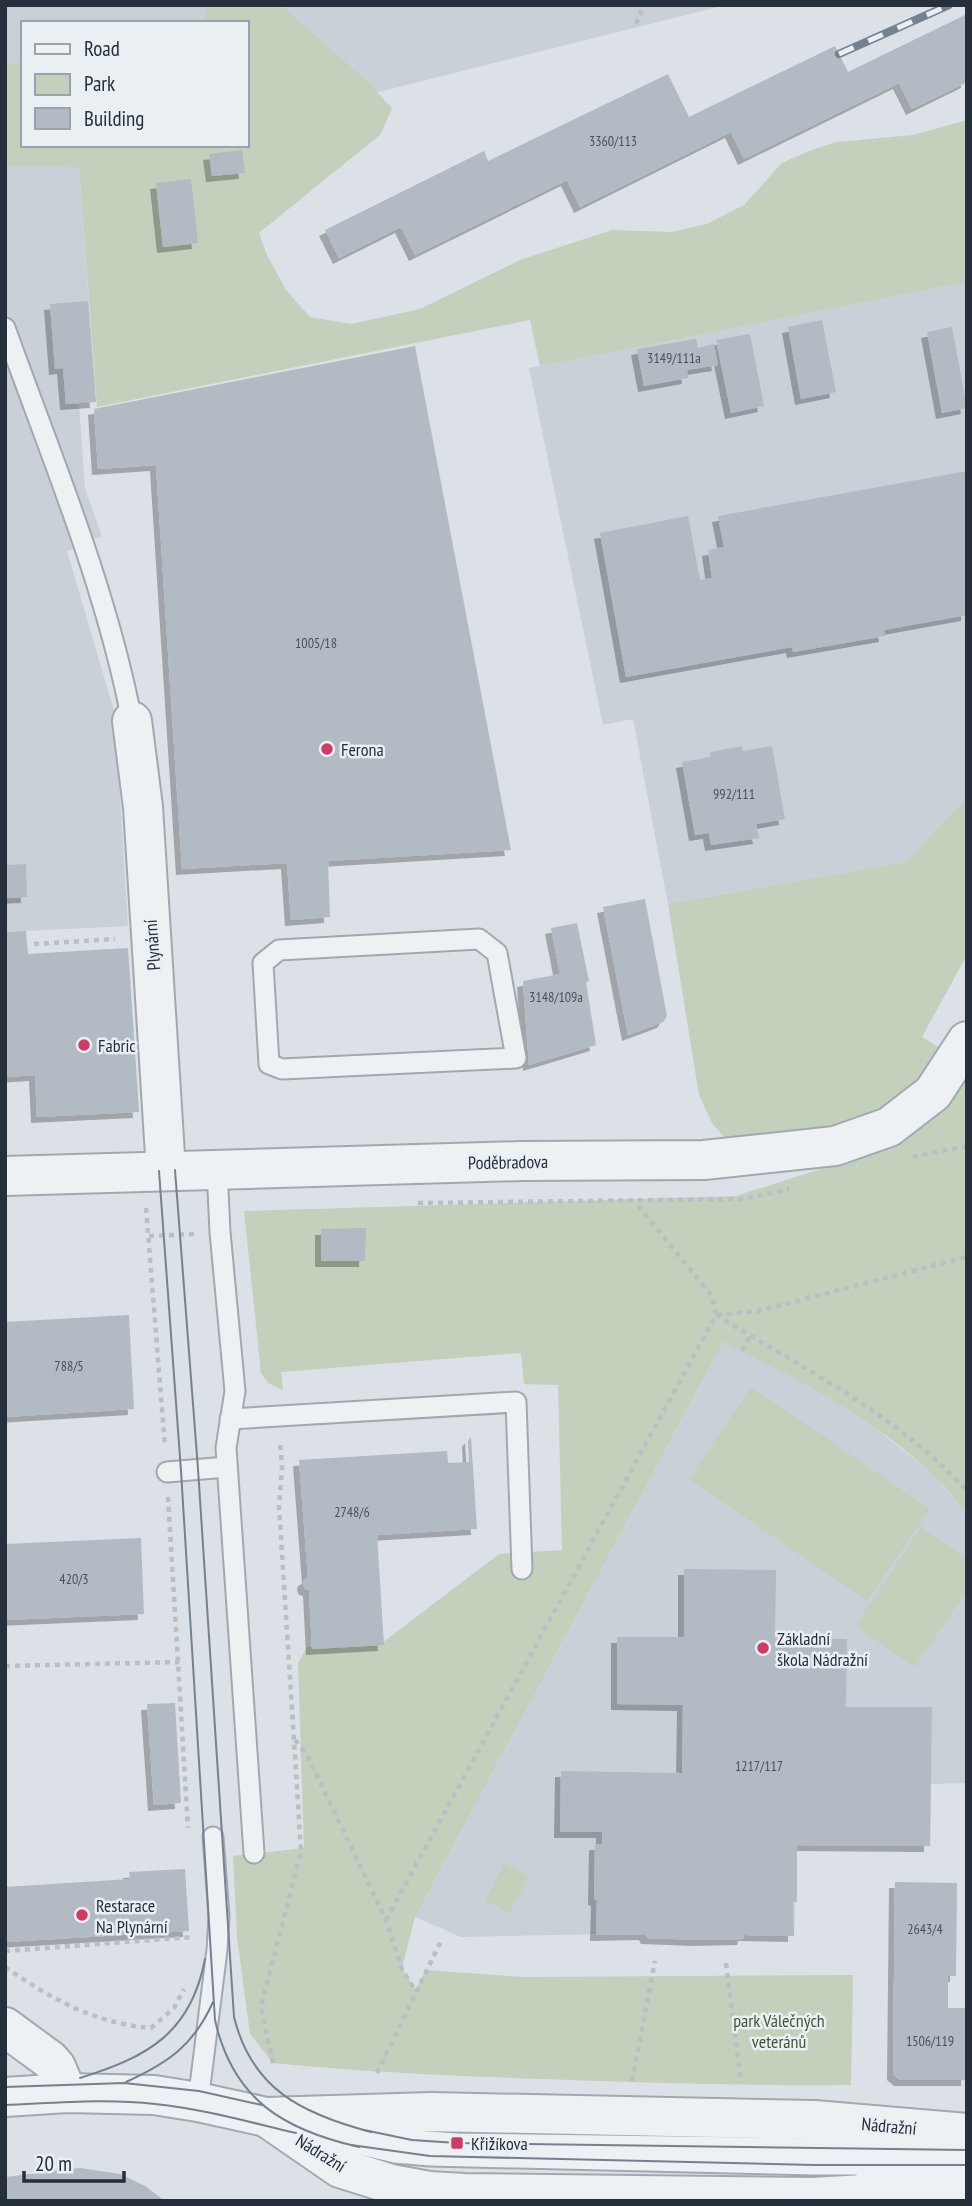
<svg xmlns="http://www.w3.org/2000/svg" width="972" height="2206" viewBox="0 0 972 2206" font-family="'PT Sans Narrow',sans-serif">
<defs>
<filter id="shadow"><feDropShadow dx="-6" dy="6" stdDeviation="0" flood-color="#0004"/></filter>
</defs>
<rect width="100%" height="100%" fill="#dbe1e6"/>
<g fill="#c9d0d8">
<path d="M5,5H726L247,125V23H23V145H165L79,167L96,402L79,404L85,489L102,536L67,551L115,714L128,926L5,932Z"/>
<path d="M967,282V797L905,862L668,904L633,719L603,725L529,368Z"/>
<path d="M723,1342L809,1384L860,1416L932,1473L967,1513V1783L931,1784L930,1846L797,1845L794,1936L745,1935L722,1940L667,1939L647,1938L645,1934H602L461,1937L415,1917Z"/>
</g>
<g fill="#c3d0bc">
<path d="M209,5H281L367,81L392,108L381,134L259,233L267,255L286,290L310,317L351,324L420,309L520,260L612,230L672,232L707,224L744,205L782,163L809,151L836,142L913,135L967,120V282L540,366L530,320L97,407L79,167L5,166V65L23,63V145H247V23H201Z"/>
<path d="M967,797V955L922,1037L943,1050L923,1077L894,1101L847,1127L727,1141L712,1123L699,1095L668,904L905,862Z"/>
<path d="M967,1075V1513C955,1500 944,1484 931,1473C869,1415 798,1379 723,1342L415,1917L402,1968L416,1990L426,1970L524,1977L853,1975L851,2085C748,2086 646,2083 543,2079C453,2076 363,2072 273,2063L250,2034L237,1937L233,1856L304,1848L298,1663L307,1647L382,1643L499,1554L562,1550L558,1385L524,1384L521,1353L281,1372L283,1390L268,1383L261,1373L244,1211L736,1196L852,1159Z"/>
<path d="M751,1387L930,1509L867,1601L689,1479Z"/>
<path d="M921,1527L967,1558V1591L915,1667L855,1626Z"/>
<path d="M504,1863L529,1876L510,1913L485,1901Z"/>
</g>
<g fill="#b2bac3" filter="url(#shadow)">
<path d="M967,14V82L912,109L899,83L744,159L731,132L580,207L567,180L415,255L401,227L339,258L325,230L484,151L488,161L668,74L689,117L835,46L848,72Z"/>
<path d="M242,150L245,173L212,176L209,154Z"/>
<path d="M191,179L198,243L163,247L156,183Z"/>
<path d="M88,301L96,402L66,404L63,368L55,369L50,304Z"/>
<path d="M822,320L836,392L801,399L788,327Z"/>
<path d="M952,327L967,408L942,413L927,332Z"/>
<path d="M750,334L764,406L731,413L716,340Z"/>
<path d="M696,339L698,348L714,344L718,365L687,370L688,378L644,386L637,349Z"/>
<path d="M415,346L511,850L328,861L330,917L291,920L287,863L182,869L156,465L98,469L94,409Z"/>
<path d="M967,471V615L884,630L885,636L793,652L792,647L626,677L600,533L688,516L700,580L712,578L708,550L724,547L718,516Z"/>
<path d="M742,746L743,751L772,746L785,819L756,824L759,838L711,845L709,833L695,835L682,762L711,757L710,752Z"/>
<path d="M26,864L27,897L5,898V865Z"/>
<path d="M645,899L667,1016L663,1022L628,1035L603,907Z"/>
<path d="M577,923L589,981L586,982L596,1045L529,1065L523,981L560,974L551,928Z"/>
<path d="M26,931L28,954L128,948L139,1112L37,1117L35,1075L5,1077V932Z"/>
<path d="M366,1228L365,1261H321V1229Z"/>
<path d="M129,1315L134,1409L5,1417V1322Z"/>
<path d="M471,1437L477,1529L377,1535L384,1645L312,1649L309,1590L305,1589L303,1584L304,1580L308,1578L299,1460L447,1451L448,1463L469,1462L468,1441Z"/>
<path d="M141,1538L144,1614L5,1620V1544Z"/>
<path d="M684,1569L776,1570L775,1638L847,1639L846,1707H932L930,1846L797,1845V1902H793L794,1936L744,1935L743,1939L699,1940L647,1938L645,1934L596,1935L597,1900L594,1899L595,1844H602V1832H560L561,1771L682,1773L683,1705L617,1704V1637H684Z"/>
<path d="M175,1703L181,1803L154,1805L147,1704Z"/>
<path d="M185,1869L189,1931L5,1942V1887L130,1879L129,1872Z"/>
<path d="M895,1882L957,1883L956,1976H948V2008H967V2080H900L893,2074Z"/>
<path d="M80,2168L120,2174L145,2186L165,2201H5V2177Z"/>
</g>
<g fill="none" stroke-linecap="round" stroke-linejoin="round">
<defs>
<g id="service">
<path d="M5,328C51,456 106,586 132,721"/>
<path d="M479,939L497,953L516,1058L282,1069L269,1064L263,963L279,950Z"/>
<path d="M217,1169L220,1232L235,1391L226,1448L254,1853"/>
<path d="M230,1419L516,1402L522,1569"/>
<path d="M167,1472L227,1467"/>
<path d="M198,2102L217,1950L219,1916L213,1837"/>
<path d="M353,2131L412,2140L457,2143L966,2150"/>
<path d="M306,2132L395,2153L430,2156L814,2165H967"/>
</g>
<g id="minor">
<path d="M132,721L143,807L166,1171"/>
<path d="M5,1176L522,1161L704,1160L835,1146L889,1127L933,1093L967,1041"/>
<path d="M5,2027L50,2060L56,2067L67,2093"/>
<path d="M5,2097L67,2093L154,2095L198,2102L266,2117L431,2112L814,2120L967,2133"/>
<path d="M266,2117L340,2168L391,2184L429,2191L464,2193L813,2197L967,2188"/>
<path d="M872,2158L882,2201"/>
</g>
</defs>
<use href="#service" stroke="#a1a8b0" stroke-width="23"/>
<use href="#minor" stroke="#a1a8b0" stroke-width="42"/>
<g stroke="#babfc4" stroke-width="4.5" stroke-dasharray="5 5" stroke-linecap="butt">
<path d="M636,24L644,5"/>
<path d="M34,944L115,939"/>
<path d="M913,1157L967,1146"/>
<path d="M418,1203L743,1199L789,1189"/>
<path d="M146,1208L165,1447"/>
<path d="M149,1236L196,1234"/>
<path d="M716,1315C806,1370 893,1412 967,1491"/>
<path d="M717,1315L758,1311L967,1257"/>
<path d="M742,1351L750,1336"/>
<path d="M168,1497L188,1828"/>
<path d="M5,1666L179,1662"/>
<path d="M295,1740L308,1757L386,1920L402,1969L415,1990"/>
<path d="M386,1920L716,1315L712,1296L635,1202"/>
<path d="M5,1951L193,1937"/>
<path d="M726,1963L741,2083"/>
<path d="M5,1967C52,1999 93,2023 151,2028L174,2008L184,1989"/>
<path d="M273,2063L261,2007L301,1851L279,1506L282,1468L280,1441"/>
<path d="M377,2073L442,1939"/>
<path d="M632,2081L655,1961"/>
</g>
<use href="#service" stroke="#eef1f4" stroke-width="19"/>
<use href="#minor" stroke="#eef1f4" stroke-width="38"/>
<g stroke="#748290" stroke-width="2">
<path d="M175,1170L198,1469L234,2017C252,2090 303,2114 371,2132"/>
<path d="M159,1171L181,1471L215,2020C233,2100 284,2130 359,2147"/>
<path d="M80,2078C148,2057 191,2033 205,1959"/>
<path d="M126,2082C168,2063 194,2045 213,2002"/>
<path d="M5,2087L124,2083L199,2091L262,2105"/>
<path d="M5,2105C54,2103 106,2098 155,2104C203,2109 249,2122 296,2133"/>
<path d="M364,2130L412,2140L457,2143L967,2150"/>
<path d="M351,2145L430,2156L814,2165H967"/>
</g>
<defs>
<path id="rail" d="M839,54L949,5"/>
</defs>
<use href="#rail" stroke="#748290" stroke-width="8"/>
<use href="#rail" stroke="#eaeff4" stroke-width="5" stroke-dasharray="16" stroke-linecap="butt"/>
</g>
<g fill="#d03b63" stroke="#eaeff4" stroke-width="2.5">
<circle cx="327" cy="749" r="7"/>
<circle cx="84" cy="1045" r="7"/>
<circle cx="763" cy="1648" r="7"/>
<circle cx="82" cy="1915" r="7"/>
<rect x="450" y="2136" width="14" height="14" rx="3.5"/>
</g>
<g text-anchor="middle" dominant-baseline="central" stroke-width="5" stroke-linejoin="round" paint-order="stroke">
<g font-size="14" fill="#48525e">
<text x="613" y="141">3360/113</text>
<text x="674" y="358">3149/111a</text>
<text x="316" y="643">1005/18</text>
<text x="734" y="794">992/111</text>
<text x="556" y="997">3148/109a</text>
<text x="69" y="1366">788/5</text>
<text x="352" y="1512">2748/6</text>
<text x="74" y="1579">420/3</text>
<text x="759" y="1766">1217/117</text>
<text x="925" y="1929">2643/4</text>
<text x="930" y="2041">1506/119</text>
</g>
<g font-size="18" fill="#25303c" stroke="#eaeff4" text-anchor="start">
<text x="341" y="749">Ferona</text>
<text x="98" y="1045">Fabric</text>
<text x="777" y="1638">Základní<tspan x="777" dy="21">škola Nádražní</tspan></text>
<text x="96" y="1905">Restarace<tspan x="96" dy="21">Na Plynární</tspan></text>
<text x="471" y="2143">Křižíkova</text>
</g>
<g font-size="18" fill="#25303c" stroke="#eaeff4">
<text transform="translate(152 945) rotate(-94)">Plynární</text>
<text transform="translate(508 1162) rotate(-1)">Poděbradova</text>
<text transform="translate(889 2126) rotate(5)">Nádražní</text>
<text transform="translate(321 2153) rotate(32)">Nádražní</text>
</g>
<g font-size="18" fill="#3e5832" stroke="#eaeff4">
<text x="779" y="2020">park Válečných<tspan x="779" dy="21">veteránů</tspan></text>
</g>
</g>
<rect width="972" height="2206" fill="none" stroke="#25303c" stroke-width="14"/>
<rect x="21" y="21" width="228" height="126" fill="#eaeff4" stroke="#9ba3aa" stroke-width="2"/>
<rect x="35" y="44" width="35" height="10" fill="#eef1f4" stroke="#9ba3aa" stroke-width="2"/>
<text x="84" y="56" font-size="21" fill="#25303c">Road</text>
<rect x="35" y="74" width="35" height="21" fill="#c3d0bc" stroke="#9ba3aa" stroke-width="2"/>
<text x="84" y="91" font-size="21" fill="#25303c">Park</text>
<rect x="35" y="108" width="35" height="21" fill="#b2bac3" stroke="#9ba3aa" stroke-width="2"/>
<text x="84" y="126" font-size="21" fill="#25303c">Building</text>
<path d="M24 2171v10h100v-10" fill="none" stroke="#25303c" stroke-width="3.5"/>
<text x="35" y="2171" font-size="21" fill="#25303c" stroke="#eaeff4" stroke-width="5" paint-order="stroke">20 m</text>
</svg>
